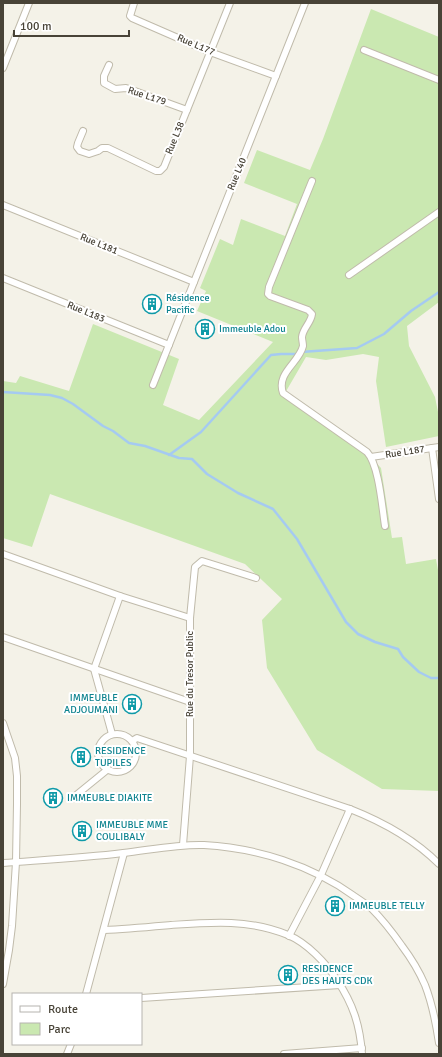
<svg xmlns="http://www.w3.org/2000/svg" width="442" height="1057" viewBox="0 0 442 1057" font-family="Signika,sans-serif">
<rect width="100%" height="100%" fill="#f4f2e8"/>
<path fill="#cae8b1" d="M371,9L439,37V302L407,326L409,346L435,397L439,417V436L386,447L376,381L379,357L363,354L326,360L306,357L285,393L365,451L381,468L392,538L402,537L406,564L436,559L439,576V791L382,789L317,750L267,668L262,620L282,599L245,564L50,494L32,547L3,538V381L16,383L20,376L69,391L93,324L179,359L163,405L199,420L273,342L197,311L206,291L200,288L220,239L233,245L241,219L285,236L297,204L244,183L257,150L310,170L323,139Z"/>
<g fill="none" stroke-linecap="round" stroke-linejoin="round">
<g stroke="#a5caf1" stroke-width="2.5">
<path d="M301,352L357,348L384,334L411,311L439,292"/>
<path d="M3,392L50,395L62,398L73,404L103,426L113,431L129,443L145,446L179,458L192,459L207,474L238,493L273,509L297,539L346,622L358,634L375,642L398,649L403,657L419,672L431,678H439"/>
<path d="M169,455L201,432L271,355L281,354H297"/>
</g>
<defs>
<g id="street">
<path d="M134,3L130,16L132,18L210,52L276,76"/>
<path d="M364,50L439,80"/>
<path d="M109,65L104,76V83L115,89L126,88L132,90L187,110"/>
<path d="M3,68L29,3"/>
<path d="M83,131L78,143L77,147L80,151L89,154L98,151L102,148H108L156,171H160L164,167L230,3"/>
<path d="M312,181L269,287L268,294L270,296L308,310L312,314C311,323 303,328 302,337C302,340 303,343 303,346C299,363 276,373 283,393L367,452C379,465 382,507 385,526"/>
<path d="M3,205L194,282"/>
<path d="M349,275L439,212"/>
<path d="M3,278L169,345"/>
<path d="M153,385L305,3"/>
<path d="M432,448L439,499"/>
<path d="M371,457L439,447"/>
<path d="M3,554L120,596L190,618"/>
<path d="M3,637L190,702"/>
<path d="M3,723L15,758L17,776V804L16,862L12,926L9,950L3,984"/>
<circle cx="117" cy="753" r="19"/>
<path d="M112,734L94,669L120,596"/>
<path d="M132,741L137,738L350,809C383,822 414,839 439,864"/>
<path d="M75,796L107,770"/>
<path d="M183,845L190,756V618L195,567L202,561L256,578"/>
<path d="M3,863C43,860 83,858 123,853C150,850 177,844 204,845C257,848 311,865 354,896C360,900 366,904 371,908C382,919 393,933 402,946C411,958 419,971 425,985C432,1003 436,1023 439,1043"/>
<path d="M104,930C126,929 148,927 171,925C212,922 249,919 288,935C307,943 326,963 337,980C353,1004 360,1025 362,1054"/>
<path d="M289,936L321,875L350,809"/>
<path d="M86,994L124,853"/>
<path d="M141,998L340,985"/>
<path d="M67,1054L71,1044"/>
<path d="M284,1054L362,1048"/>
</g>
</defs>
<use href="#street" stroke="#c0bbab" stroke-width="8"/>
<use href="#street" stroke="#fff" stroke-width="6"/>
</g>
<defs>
<symbol id="building-ring" viewBox="-11 -11 22 22"><circle r="9.5" fill="#fff" stroke="#0f9aa8" stroke-width="1.5"/><path d="M-4-6H4V6H1V3H-1V6H-4ZM-2.5-4.3h1.7v1.8h-1.7ZM.8-4.3h1.7v1.8H.8ZM-2.5-1h1.7V.8h-1.7ZM.8-1h1.7V.8H.8Z" fill="#0f9aa8"/></symbol>
</defs>
<g fill-rule="evenodd">
<use href="#building-ring" x="141" y="293" width="22" height="22"/>
<use href="#building-ring" x="194" y="318" width="22" height="22"/>
<use href="#building-ring" x="121" y="693" width="22" height="22"/>
<use href="#building-ring" x="70" y="746" width="22" height="22"/>
<use href="#building-ring" x="42" y="787" width="22" height="22"/>
<use href="#building-ring" x="71" y="820" width="22" height="22"/>
<use href="#building-ring" x="324" y="895" width="22" height="22"/>
<use href="#building-ring" x="277" y="964" width="22" height="22"/>
</g>
<g text-anchor="middle" dominant-baseline="central" stroke-width="4" stroke-linejoin="round" paint-order="stroke">
<g font-size="10" fill="#484337" stroke="#fff">
<text transform="translate(196 45) rotate(23)">Rue L177</text>
<text transform="translate(147 96) rotate(18)">Rue L179</text>
<text transform="translate(175 138) rotate(-68)">Rue L38</text>
<text transform="translate(237 174) rotate(-68)">Rue L40</text>
<text transform="translate(99 244) rotate(22)">Rue L181</text>
<text transform="translate(86 312) rotate(22)">Rue L183</text>
<text transform="translate(405 452) rotate(-9)">Rue L187</text>
<text transform="translate(190 674) rotate(-90)">Rue du Tresor Public</text>
</g>
<g font-size="10" fill="#0d838f" stroke="#fff" text-anchor="start">
<text x="166" y="298">Résidence<tspan x="166" dy="12">Pacific</tspan></text>
<text x="219" y="329">Immeuble Adou</text>
<text x="118" y="698" text-anchor="end">IMMEUBLE<tspan x="118" dy="12">ADJOUMANI</tspan></text>
<text x="95" y="751">RESIDENCE<tspan x="95" dy="12">TUPILES</tspan></text>
<text x="67" y="798">IMMEUBLE DIAKITE</text>
<text x="96" y="825">IMMEUBLE MME<tspan x="96" dy="12">COULIBALY</tspan></text>
<text x="349" y="906">IMMEUBLE TELLY</text>
<text x="302" y="969">RESIDENCE<tspan x="302" dy="12">DES HAUTS CDK</tspan></text>
</g>
</g>
<rect width="442" height="1057" fill="none" stroke="#484337" stroke-width="8"/>
<rect x="12" y="993" width="130" height="52" fill="#ffffff" stroke="#b6b4af"/>
<rect x="20" y="1006" width="20" height="6" fill="#ffffff" stroke="#b6b4af"/>
<text x="48" y="1013" font-size="12" fill="#484337">Route</text>
<rect x="20" y="1023" width="20" height="12" fill="#cae8b1" stroke="#b6b4af"/>
<text x="48" y="1033" font-size="12" fill="#484337">Parc</text>
<path d="M14 30v6h115v-6" fill="none" stroke="#484337" stroke-width="2"/>
<text x="20" y="30" font-size="12" fill="#484337" stroke="#ffffff" stroke-width="3" paint-order="stroke">100 m</text>
</svg>
